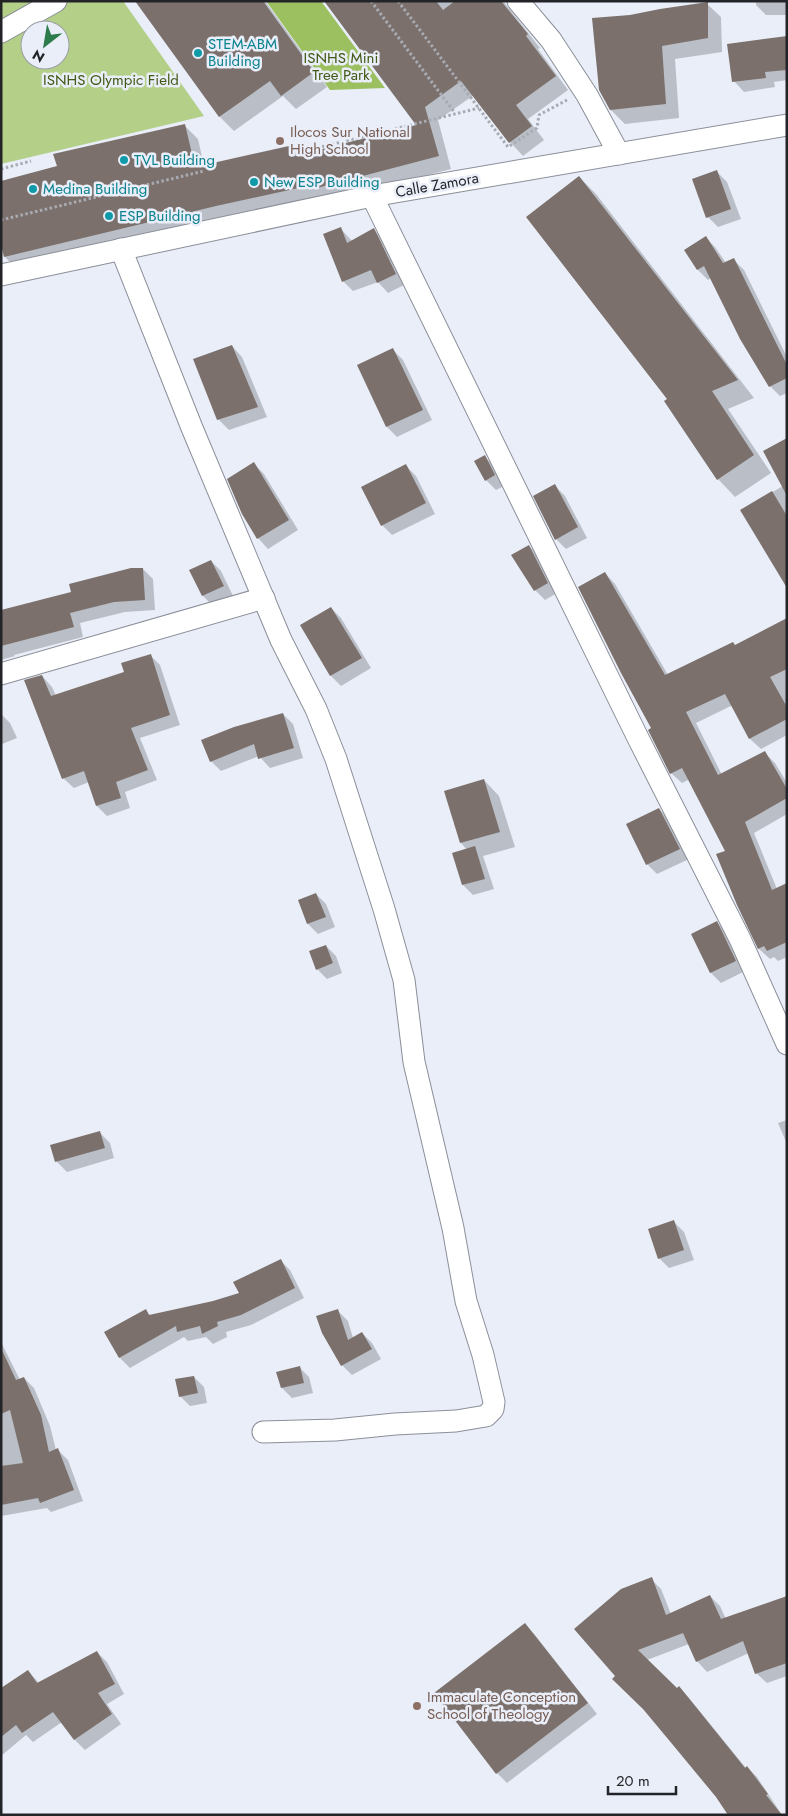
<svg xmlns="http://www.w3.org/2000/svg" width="788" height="1816" viewBox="0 0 788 1816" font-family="Jost,sans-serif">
<rect width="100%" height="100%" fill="#e9eef8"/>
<path fill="#b3cf88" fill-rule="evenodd" d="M1,1H123L204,116L1,164ZM30,30H60V60H30Z"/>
<path fill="#9cbf60" d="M266,1H321L385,88L330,90Z"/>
<g fill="#0003">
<path d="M137,1H265L327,87L296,109L283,96L234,131L220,117Z"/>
<path d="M326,1H503L540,48L538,49L568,90L528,119L544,140L523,156L510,142L474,95L438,120L451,169L328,201L18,270L5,257L59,167L184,125L198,139L204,166L288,148L298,157L418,126Z"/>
<path d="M756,1H787V15H766L756,5Z"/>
<path d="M707,4L721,17L722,52L675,59L679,118L625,124L611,110L630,16Z"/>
<path d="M787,38V80L774,82L775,87L744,92L734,81Z"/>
<path d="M717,172L727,182L741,219L718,227L708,217Z"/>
<path d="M579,177L596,194L754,398L728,409L771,473L735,497L718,479L669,399Z"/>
<path d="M340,228L352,241L374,230L384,240L406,284L388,293L378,282L353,291L343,281Z"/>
<path d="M705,237L715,247L726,263L734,260L744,270L787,357V393L780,396L770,386L711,278L708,280L698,270L686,250Z"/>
<path d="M232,346L242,357L267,417L229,430L219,420L195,360Z"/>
<path d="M393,350L403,360L432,420L397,437L387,427L358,366Z"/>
<path d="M787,440V586L742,510L783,486Z"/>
<path d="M485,457L495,467L504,486L496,490L486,480Z"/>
<path d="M254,464L264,474L298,530L268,549L258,538L243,513Z"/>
<path d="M406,466L416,476L435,514L392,535L382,525L363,487Z"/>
<path d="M555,486L565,496L587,538L566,549L556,539Z"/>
<path d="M529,546L539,556L557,593L545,600L535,590Z"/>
<path d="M211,561L221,571L233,596L213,606L203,596L191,571Z"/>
<path d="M143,569L153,579L155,610L125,612L80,623L83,637L14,655L15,656L1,660V612L72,593Z"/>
<path d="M605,573L615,584L668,675L735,646L787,620V735L761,749L750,739L733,705L696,723L722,775L765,753L775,763L787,783V814L754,833L777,889L787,890V957L778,961L774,957L770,959L759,949L738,904L727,851L690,779L682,783L671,773L653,729Z"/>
<path d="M331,608L341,618L371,668L341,686L331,676L301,626Z"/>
<path d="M150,655L160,665L180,725L140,738L157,780L125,792L130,808L107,816L97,806L89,782L74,788L63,778L42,676L52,687L56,696L126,673Z"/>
<path d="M1,714L10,723L17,738L2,744Z"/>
<path d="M283,714L293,724L303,758L270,768L259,756L221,771L211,761Z"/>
<path d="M484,780L499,796L515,847L483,856L494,889L473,895L463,885L467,850L461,843Z"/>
<path d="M659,809L669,819L689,859L657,874L647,864Z"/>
<path d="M316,894L326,904L335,927L318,934L308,924L299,900Z"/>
<path d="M717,922L727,933L745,971L721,983L711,973L692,934Z"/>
<path d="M326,946L336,956L342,973L327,979L317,969Z"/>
<path d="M787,1120V1144L778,1123Z"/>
<path d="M100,1133L110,1143L114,1158L67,1172L57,1162L52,1146Z"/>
<path d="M674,1222L684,1232L694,1260L669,1268L659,1258Z"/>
<path d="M280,1260L290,1270L304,1298L251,1325L226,1332L227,1337L213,1344L206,1337L188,1341L184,1337L130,1368L120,1358L106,1333L146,1311L151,1316L213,1303L241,1294Z"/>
<path d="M338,1311L348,1321L353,1338L362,1333L372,1343L381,1359L352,1375L342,1365Z"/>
<path d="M1,1342L20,1380L24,1378L34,1388L50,1426L56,1450H58L68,1460L83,1501L51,1512L47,1508L1,1516Z"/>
<path d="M299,1367L309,1377L313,1393L292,1398L282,1388Z"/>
<path d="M194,1377L204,1387L207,1403L190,1406L180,1396Z"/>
<path d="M651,1579L661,1589L671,1614L710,1596L720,1606L726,1619L787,1597V1676L767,1683L756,1673L749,1653L707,1672L697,1661L689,1644L647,1660L677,1690L679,1688L689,1698L746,1768L747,1767L757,1777L782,1815H730L717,1796L617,1676Z"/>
<path d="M525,1625L535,1635L597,1714L507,1783L497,1773L435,1693Z"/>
<path d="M97,1652L107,1662L124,1694L107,1704L121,1724L85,1750L75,1740L62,1722L33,1742L26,1735L1,1756V1689L28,1671L39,1683Z"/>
</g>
<g fill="#7b706b">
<path d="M135,1H263L314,72L281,96L270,81L219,117Z"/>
<path d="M324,1H436L443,10L455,1H501L528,34L526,36L556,76L516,105L532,126L509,143L461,81L425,107L439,156L313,189L312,185L216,206L4,257L1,245V181L57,166L53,154L185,124L195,167L289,146L291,157L416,125Z"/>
<path d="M708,2V38L662,46L666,104L610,110L599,90L592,18L630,15L660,9Z"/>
<path d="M787,36V70L765,72L766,78L732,82L727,44Z"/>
<path d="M717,170L731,209L706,218L692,179Z"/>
<path d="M579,176L738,380L712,391L754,455L717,480L664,401L667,399L526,217Z"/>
<path d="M341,227L347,243L374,228L396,274L377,283L371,270L342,282L323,234Z"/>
<path d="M706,236L723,263L734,258L787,365V378L769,387L740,339L704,266L697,270L684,250Z"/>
<path d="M232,345L258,407L217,420L193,359Z"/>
<path d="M393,348L423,410L386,427L357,365Z"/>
<path d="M787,438V496L763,451Z"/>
<path d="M485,455L495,475L485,481L474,461Z"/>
<path d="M254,462L289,520L257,539L242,514L227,479Z"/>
<path d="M406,464L426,503L381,526L361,487Z"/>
<path d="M555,484L578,527L555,540L533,496Z"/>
<path d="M772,491L787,516V588L740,510Z"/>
<path d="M529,545L548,583L534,591L511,555Z"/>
<path d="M211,560L224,586L202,596L189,570Z"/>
<path d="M131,568H143L145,600L114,602L70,613L74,627L1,646V610L71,592L69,584Z"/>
<path d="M605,572L665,675L733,642L735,645L787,618V669L770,677L787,707V719L749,739L725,694L686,712L718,775L765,751L787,789V798L745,822L772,890L787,883V942L767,951L764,946L758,949L737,905L716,854L725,851L682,768L670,774L648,730L651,728L621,673L578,587Z"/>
<path d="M331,607L362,658L330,676L300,625Z"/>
<path d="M151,654L170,715L131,728L148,770L116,782L121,798L96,806L84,771L62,779L24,680L42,675L51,696L124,672L121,663Z"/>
<path d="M283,713L294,748L258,759L254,744L210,762L201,740L234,727Z"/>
<path d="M484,779L500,832L460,843L444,791Z"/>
<path d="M659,808L680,849L646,865L626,824Z"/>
<path d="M475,846L485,879L462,885L452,853Z"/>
<path d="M316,893L326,917L307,924L298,900Z"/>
<path d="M717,921L736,961L710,973L691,934Z"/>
<path d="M326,945L333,963L316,970L309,951Z"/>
<path d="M100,1131L105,1148L55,1162L50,1145Z"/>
<path d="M674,1220L684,1250L658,1259L648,1229Z"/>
<path d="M281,1259L295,1288L241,1315L217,1322L218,1326L202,1334L200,1326L177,1332L176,1326L119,1358L104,1332L146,1309L149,1315L213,1301L239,1293L233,1282Z"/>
<path d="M338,1309L348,1340L362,1332L372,1349L341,1366L322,1333L316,1316Z"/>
<path d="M1,1348L16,1380L24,1377L41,1415L49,1452L58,1448L74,1490L40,1503L38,1498L1,1505V1466L23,1463L10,1410L1,1414Z"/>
<path d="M300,1366L304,1383L281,1388L276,1372Z"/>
<path d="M194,1376L198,1393L179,1397L175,1379Z"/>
<path d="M652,1577L666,1615L710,1595L721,1619L787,1596V1663L755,1674L743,1641L696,1662L683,1633L638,1650L677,1688L679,1686L745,1768L747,1766L768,1794L766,1795L782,1815H728L716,1797L673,1745L643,1709L612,1679L615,1676L574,1629L621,1589Z"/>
<path d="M525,1623L588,1703L496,1774L434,1693Z"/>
<path d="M97,1651L115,1684L98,1693L112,1714L74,1740L53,1712L22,1733L16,1725L1,1737V1688L28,1670L37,1683Z"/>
</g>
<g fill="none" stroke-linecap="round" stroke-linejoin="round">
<defs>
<g id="minor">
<path d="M518,1L551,40L587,95L619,154"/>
<path d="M1,32L56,1"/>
<path d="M372,196L638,738L740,939L787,1044"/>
<path d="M121,249L192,428L281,640L316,709L336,759L384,909L404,980L414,1062L453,1228L466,1301L483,1355L494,1402L493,1409L486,1416L456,1421L395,1424L335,1430L263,1432"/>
<path d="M1,275L372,196L787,125"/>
<path d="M1,674L264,598"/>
</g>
</defs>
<use href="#minor" stroke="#8b8f99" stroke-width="23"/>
<g stroke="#a8abb3" stroke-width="3" stroke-dasharray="2.5 2.5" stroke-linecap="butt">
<path d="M371,1L455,113"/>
<path d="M398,1L508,147L537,128L539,115L567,100"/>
<path d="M293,154L479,108"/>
<path d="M1,169L31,161"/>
<path d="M1,220L204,171"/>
</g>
<use href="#minor" stroke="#fff" stroke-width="21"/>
</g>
<g fill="#0f9aa8" stroke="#e9eef8" stroke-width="2">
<circle cx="198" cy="53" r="5"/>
<circle cx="124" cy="160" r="5"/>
<circle cx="254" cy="182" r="5"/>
<circle cx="33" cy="189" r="5"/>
<circle cx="109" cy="216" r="5"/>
</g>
<g fill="#8d6e63" stroke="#e9eef8" stroke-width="2">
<circle cx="280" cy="141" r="5"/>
<circle cx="417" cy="1706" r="5"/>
</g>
<g text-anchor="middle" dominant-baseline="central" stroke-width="5" stroke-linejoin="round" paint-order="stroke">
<g font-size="15" fill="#0d838f" stroke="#e9eef8" text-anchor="start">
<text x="208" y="44">STEM-ABM<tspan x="208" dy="17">Building</tspan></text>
<text x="134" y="160">TVL Building</text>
<text x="264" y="182">New ESP Building</text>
<text x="43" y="189">Medina Building</text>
<text x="119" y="216">ESP Building</text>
</g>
<g font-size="15" fill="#435915" stroke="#e9eef8">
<text x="341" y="58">ISNHS Mini<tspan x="341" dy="17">Tree Park</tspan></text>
<text x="111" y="80">ISNHS Olympic Field</text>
</g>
<g font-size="15" fill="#785e54" stroke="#e9eef8" text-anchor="start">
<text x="290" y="132">Ilocos Sur National<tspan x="290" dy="17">High School</tspan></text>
<text x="427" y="1697">Immaculate Conception<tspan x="427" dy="17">School of Theology</tspan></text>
</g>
<g font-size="15" fill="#232428" stroke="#e9eef8">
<text transform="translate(437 185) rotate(-10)">Calle Zamora</text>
</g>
</g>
<rect width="788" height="1816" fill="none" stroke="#232428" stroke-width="5"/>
<g transform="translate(45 45) rotate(211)"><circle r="24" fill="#e9eef8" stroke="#9a9da5"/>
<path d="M0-4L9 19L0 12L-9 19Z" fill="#2d7b4b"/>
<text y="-8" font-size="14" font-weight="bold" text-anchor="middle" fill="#232428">N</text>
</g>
<path d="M608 1786v8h68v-8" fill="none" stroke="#232428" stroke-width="2.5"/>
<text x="616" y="1786" font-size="15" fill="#232428" stroke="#e9eef8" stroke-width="4" paint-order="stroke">20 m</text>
</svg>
